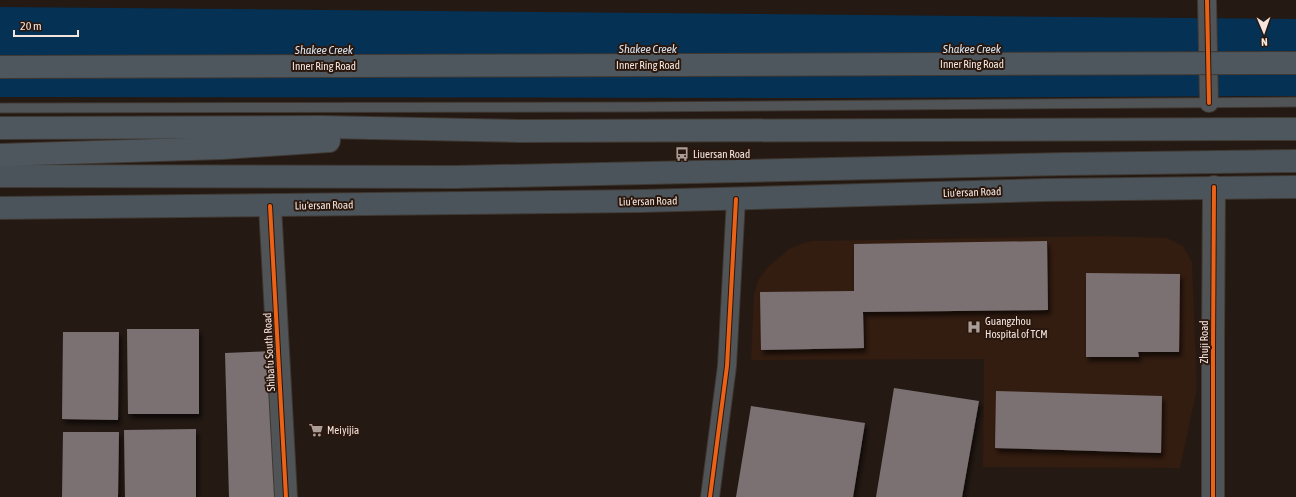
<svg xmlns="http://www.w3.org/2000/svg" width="1296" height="497" viewBox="0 0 1296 497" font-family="'Asap Condensed',sans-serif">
<defs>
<filter id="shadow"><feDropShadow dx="2.5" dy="4.5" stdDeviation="2" flood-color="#0009"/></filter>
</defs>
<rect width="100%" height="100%" fill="#241913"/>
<path fill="#331c10" d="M1100,236L1167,238L1183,246L1192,262L1197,388L1180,468L983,467L984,359L751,360L754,295L758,280L767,268L789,249L803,243L813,241Z"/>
<path fill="#053155" d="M0,7L1296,19V96L826,98L0,97Z"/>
<g fill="#7b7172" filter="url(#shadow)">
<path d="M1047,241L1048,310L863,312L864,348L761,350L760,292L854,291V244Z"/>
<path d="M1086,273L1180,274L1179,352H1138L1139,357H1086Z"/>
<path d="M127,329H199V414H128Z"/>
<path d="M63,332H119L118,420L62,419Z"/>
<path d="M273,351L277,497H229L225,353Z"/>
<path d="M894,388L979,401L962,497H876Z"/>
<path d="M996,391L1162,396L1161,453L995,448Z"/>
<path d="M751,406L865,423L853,497H736Z"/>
<path d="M196,429V497H125L124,430Z"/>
<path d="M63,432H119L118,497H62Z"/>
</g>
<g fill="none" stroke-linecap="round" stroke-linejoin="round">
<defs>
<path id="service" d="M0,108L635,107L1296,102"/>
<g id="minor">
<path d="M1207,0L1209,103"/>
<path d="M710,497L727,366L736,199"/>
</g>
<g id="tertiary">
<path d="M270,206L286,497"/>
<path d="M1213,497V349L1214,187"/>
</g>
<g id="primary">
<path d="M0,176L456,177L1066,164L1296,161"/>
<path d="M0,208L641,201L1044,190L1296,187"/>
</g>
<g id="trunk">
<path d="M0,128L321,127L520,131L1296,129"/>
<path d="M0,155L223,148L329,141"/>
</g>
</defs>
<use href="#service" stroke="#3f3731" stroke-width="11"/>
<use href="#minor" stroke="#3f3731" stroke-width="20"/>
<use href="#tertiary" stroke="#3f3731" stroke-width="24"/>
<use href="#primary" stroke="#3f3731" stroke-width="24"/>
<use href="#trunk" stroke="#3f3731" stroke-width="24"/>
<use href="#service" stroke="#515457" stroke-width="9"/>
<use href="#minor" stroke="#515457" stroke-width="18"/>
<use href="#tertiary" stroke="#515457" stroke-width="22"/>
<use href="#primary" stroke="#4b545a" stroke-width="22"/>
<use href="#trunk" stroke="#4e575d" stroke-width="22"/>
<defs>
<path id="trunk-bridge" d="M0,67L1296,63"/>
</defs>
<use href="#trunk-bridge" stroke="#3f3731" stroke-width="24" stroke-linecap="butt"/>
<use href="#trunk-bridge" stroke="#4e575d" stroke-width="22"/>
<defs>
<g id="cycleway">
<path d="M1207,0L1209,103"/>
<path d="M270,206L286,497"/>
<path d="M710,497L727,366L736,199"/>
<path d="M1213,497V349L1214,187"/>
</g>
</defs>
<use href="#cycleway" stroke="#2a170d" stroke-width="6"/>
<use href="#cycleway" stroke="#ea6118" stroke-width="4"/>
</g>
<defs>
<symbol id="bus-bare" viewBox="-9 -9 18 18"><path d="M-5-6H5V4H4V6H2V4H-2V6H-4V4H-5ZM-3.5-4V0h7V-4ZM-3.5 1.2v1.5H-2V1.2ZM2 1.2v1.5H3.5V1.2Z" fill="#ab9e98" stroke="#2a170d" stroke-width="2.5" paint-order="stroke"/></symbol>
<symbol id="hospital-bare" viewBox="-9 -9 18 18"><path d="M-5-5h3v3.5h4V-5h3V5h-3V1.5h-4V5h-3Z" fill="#ab9e98" stroke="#2a170d" stroke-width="2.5" paint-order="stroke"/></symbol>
<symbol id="supermarket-bare" viewBox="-9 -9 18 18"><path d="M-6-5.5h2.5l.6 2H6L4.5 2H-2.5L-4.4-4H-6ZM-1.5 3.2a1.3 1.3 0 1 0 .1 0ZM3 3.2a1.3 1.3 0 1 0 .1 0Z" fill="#ab9e98" stroke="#2a170d" stroke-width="2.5" paint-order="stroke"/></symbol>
</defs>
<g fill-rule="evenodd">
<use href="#bus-bare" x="672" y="144" width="20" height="20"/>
<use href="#hospital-bare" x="964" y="317" width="20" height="20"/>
<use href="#supermarket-bare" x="306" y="420" width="20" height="20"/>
</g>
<g text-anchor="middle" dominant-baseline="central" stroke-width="4" stroke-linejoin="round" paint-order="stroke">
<g font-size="11" fill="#f4e6df" stroke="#2a170d">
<text x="972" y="64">Inner Ring Road</text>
<text x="648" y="65">Inner Ring Road</text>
<text x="324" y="66">Inner Ring Road</text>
<text transform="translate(972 192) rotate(-2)">Liu'ersan Road</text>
<text transform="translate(648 201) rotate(-1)">Liu'ersan Road</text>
<text transform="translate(324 205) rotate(-1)">Liu'ersan Road</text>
<text transform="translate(1204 342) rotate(-90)">Zhuji Road</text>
<text transform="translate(269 352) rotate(-93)">Shibafu South Road</text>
</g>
<g font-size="11" fill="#f4e6df" stroke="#2a170d" text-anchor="start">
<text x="693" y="154">Liuersan Road</text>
<text x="985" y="321">Guangzhou<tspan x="985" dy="13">Hospital of TCM</tspan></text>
<text x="327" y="430">Meiyijia</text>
</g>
<g font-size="12" font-style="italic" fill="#d5e2f0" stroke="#2a170d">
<text x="648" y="49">Shakee Creek</text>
<text x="972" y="49">Shakee Creek</text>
<text x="324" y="50">Shakee Creek</text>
</g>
</g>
<g transform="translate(1264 32) rotate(178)" stroke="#2a170d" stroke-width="3" paint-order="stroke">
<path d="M0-3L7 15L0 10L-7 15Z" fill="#f4e6df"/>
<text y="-6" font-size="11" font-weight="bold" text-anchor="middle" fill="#f4e6df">N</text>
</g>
<path d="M14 30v6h64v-6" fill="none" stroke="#f4e6df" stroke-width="2"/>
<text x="20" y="30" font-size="12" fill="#f4e6df" stroke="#2a170d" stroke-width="3" paint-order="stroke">20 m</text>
</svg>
